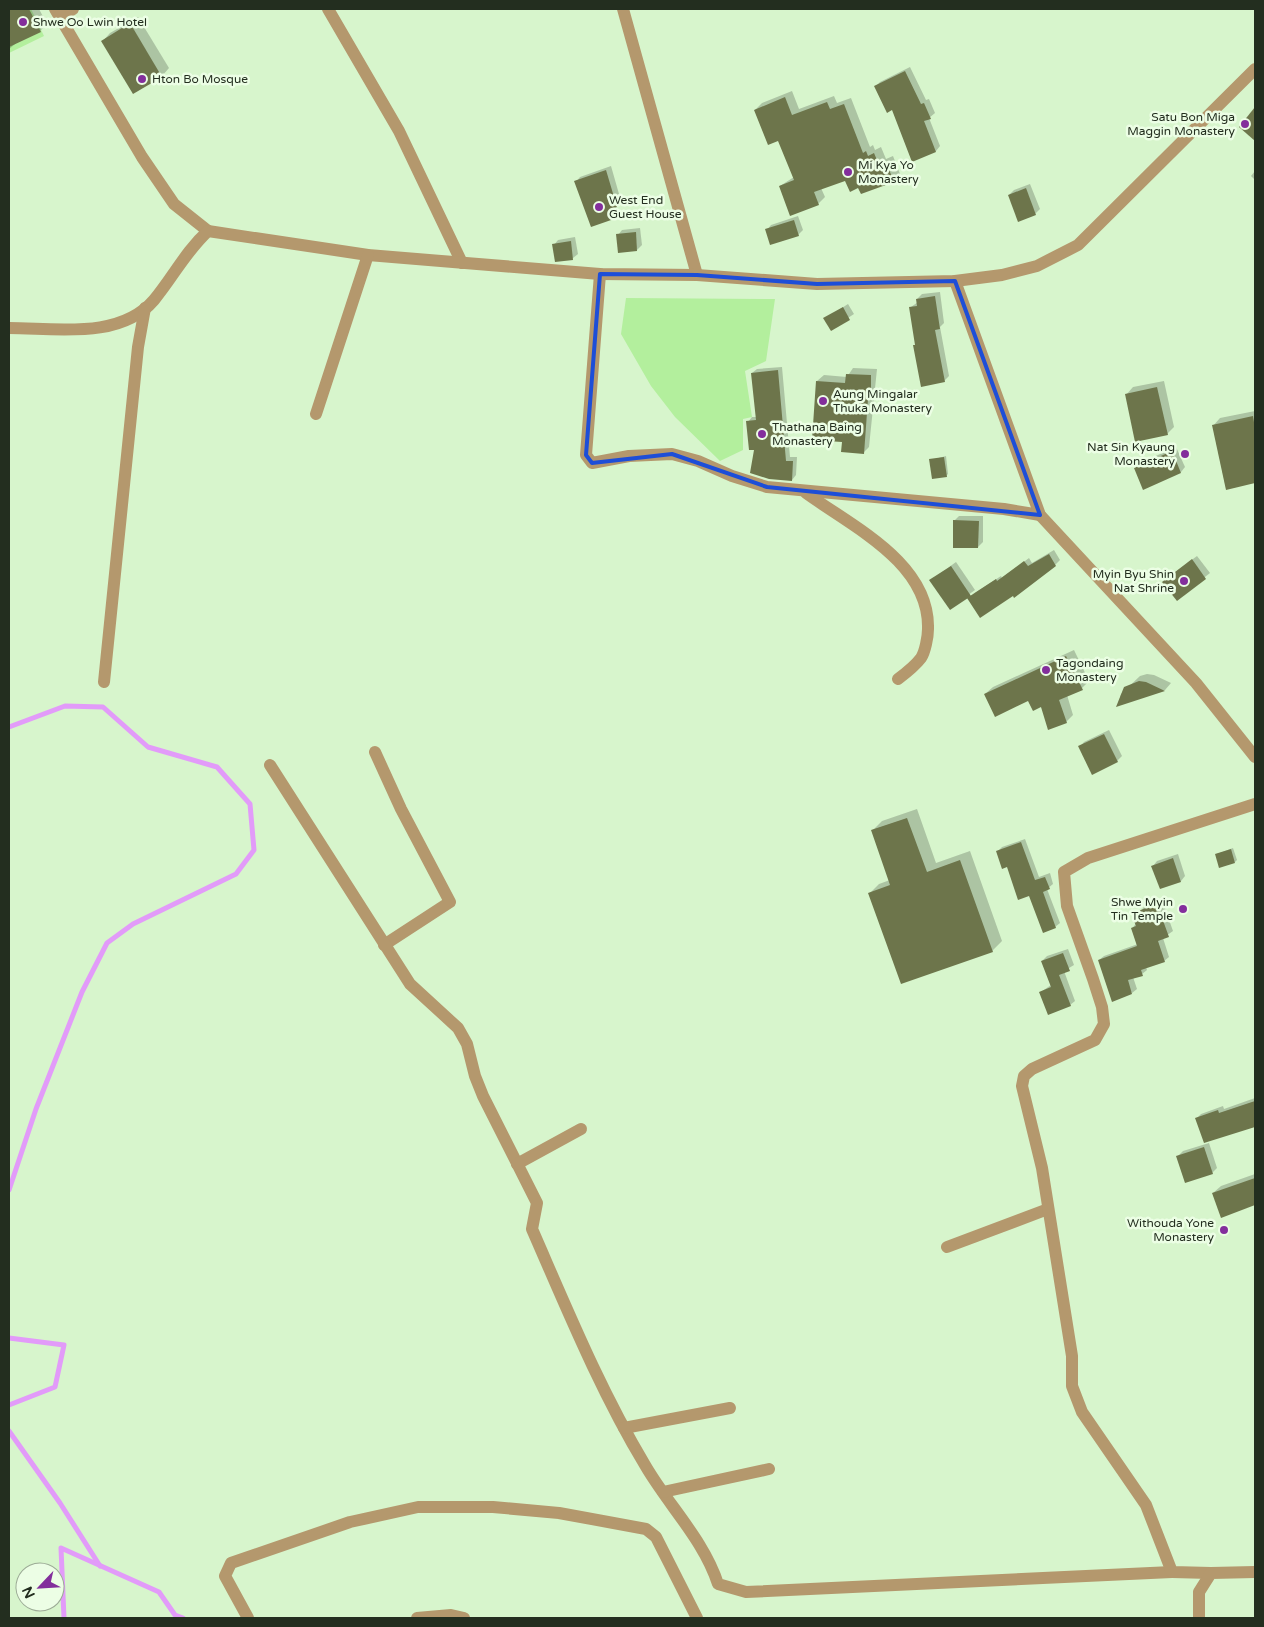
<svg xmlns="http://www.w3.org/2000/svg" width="1264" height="1627" viewBox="0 0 1264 1627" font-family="'Varela Round',sans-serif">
<rect width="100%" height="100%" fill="#d7f5cc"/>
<g fill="#b3ef9d">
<path d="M9,9H31L44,36L9,53Z"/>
<path d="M626,298L775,299L766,361L745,371L752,417L743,419V450L720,461L675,417L651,386L621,334Z"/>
</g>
<g fill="#0003">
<path d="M9,9H39L47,24L40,31L20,40L9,49Z"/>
<path d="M138,17L169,68L162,76L133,93L103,41L110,33Z"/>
<path d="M910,67L926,100L929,99L935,113L929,118L940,146L936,151L912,160L892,108L875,87L880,82Z"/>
<path d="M792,91L799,109L834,96L837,103L851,98L870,147L873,145L875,150L881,147L886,159L893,156L900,174L893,181L859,187L846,179L821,188L825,197L818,204L780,186L794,177L779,140L755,110L762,103Z"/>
<path d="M611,166L621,201L616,207L618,213L614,218L576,182L580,177Z"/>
<path d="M1255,171V180L1251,176Z"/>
<path d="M1030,184L1040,209L1035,214L1009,195L1014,190Z"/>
<path d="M798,216L803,230L798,235L767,230L771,225Z"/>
<path d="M640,228L642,245L637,250L618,235L622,230Z"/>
<path d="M575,237L578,254L573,258L556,261L554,245L558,240Z"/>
<path d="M940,292L944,323L940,327L949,376L944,381L911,307L918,302L917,299L922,294Z"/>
<path d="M848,304L854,314L831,329L825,319Z"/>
<path d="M782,367L790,457H797L796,475L792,480L756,448L748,422L752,417H757L752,373L757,369Z"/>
<path d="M853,368L877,369L869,447L863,453L843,441L817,381L824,375L847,377Z"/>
<path d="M1164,381L1174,427L1167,434L1126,395L1133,387Z"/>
<path d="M1255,411V482L1226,488L1213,426L1220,418Z"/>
<path d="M1176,447L1185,467L1181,472L1144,488L1135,468L1140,463Z"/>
<path d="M946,456L948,474L946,476L931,460Z"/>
<path d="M959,516H983V542L978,547L954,521Z"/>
<path d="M1054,550L1060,560L1055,565L973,594L1001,576L1002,578L1029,558L1032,563Z"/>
<path d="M1197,556L1210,573L1177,599L1169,577Z"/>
<path d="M956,562L975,590L950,608L931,580Z"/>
<path d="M1074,650L1089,681L1082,688L1067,695L1073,715L1066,722L1029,700L985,694L993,687Z"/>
<path d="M1147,674L1154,675L1171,683L1165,690L1118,705L1121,694L1140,676Z"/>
<path d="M1109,730L1122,756L1117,761L1080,747L1084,742Z"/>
<path d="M917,809L936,863L970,851L1002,941L992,951L870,893L879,884L890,880L872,831L882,821Z"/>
<path d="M1025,839L1039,877L1050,873L1053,884L1047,889L1060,923L1055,927L997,852L1002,847Z"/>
<path d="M1233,848L1237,860L1235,862L1217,854Z"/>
<path d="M1178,854L1185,876L1181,881L1153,866L1157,861Z"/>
<path d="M1162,900L1173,931L1163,938L1169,957L1164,961L1146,967L1147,970L1142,974L1133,977L1137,989L1132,993L1099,960L1104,956L1138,944L1132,929L1141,916L1140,912L1144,907Z"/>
<path d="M1068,949L1074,965L1064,971L1075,1001L1070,1005L1041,992L1051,985L1042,961L1047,956Z"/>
<path d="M1255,1098V1124L1205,1141L1197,1118L1201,1114L1223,1106L1224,1109Z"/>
<path d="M1209,1143L1217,1168L1212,1173L1178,1156L1183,1151Z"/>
<path d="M1255,1174V1204L1221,1216L1213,1193L1221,1186Z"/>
</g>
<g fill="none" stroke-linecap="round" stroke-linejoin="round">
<g stroke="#e29bf9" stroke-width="5">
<path d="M9,727L65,706L103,707L148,747L217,767L250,804L254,850L236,874L133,924L107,943L82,992L36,1109L9,1190"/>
<path d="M9,1338L64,1345L55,1387L9,1405"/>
<path d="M9,1431L60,1503L100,1566"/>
<path d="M64,1618L61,1548L159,1592L175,1615L183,1618"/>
</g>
</g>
<g fill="#6d754b">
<path d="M9,9H29L41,32L9,47Z"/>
<path d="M130,23L162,77L133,94L101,41Z"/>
<path d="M905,71L921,104L924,103L931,119L924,121L936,152L912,162L892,110L887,113L874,86Z"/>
<path d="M785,97L792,115L827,102L830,109L844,104L863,153L866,151L868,156L874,153L879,165L886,162L894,182L861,194L858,188L850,192L845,181L814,192L819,205L790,216L779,186L794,180L778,141L768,145L754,110Z"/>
<path d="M1255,107V141L1239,127Z"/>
<path d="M606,170L617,207L611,209L614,219L591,227L574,181Z"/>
<path d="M1026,188L1036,215L1018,222L1008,195Z"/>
<path d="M794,220L799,236L770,245L765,229Z"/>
<path d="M636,232L637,251L618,253L616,234Z"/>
<path d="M571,241L573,260L555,262L552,244Z"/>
<path d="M935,296L940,329L935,330L945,382L921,387L913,345H915L909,307L917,306L916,299Z"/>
<path d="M843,307L850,320L831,331L823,318Z"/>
<path d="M778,370L786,461H793L792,481L769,479L750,473L754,450H749L746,421L756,420L751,373Z"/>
<path d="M846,374L871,375V399H868L864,454L841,452L842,442L812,440L816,381L845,383Z"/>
<path d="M1157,387L1168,435L1135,442L1125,394Z"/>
<path d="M1253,416L1255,428V483L1226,490L1212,425Z"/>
<path d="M1172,451L1181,473L1143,490L1134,468Z"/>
<path d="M944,457L947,477L932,479L929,459Z"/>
<path d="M953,520L979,521L978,548H953Z"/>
<path d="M1049,554L1056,566L1014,598L1013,596L980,618L967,598L996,579L997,581L1024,561L1028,566Z"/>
<path d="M1192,559L1206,579L1177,601L1162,582Z"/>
<path d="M951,566L971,596L950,610L929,580Z"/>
<path d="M1066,656L1083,690L1059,700L1067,723L1048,730L1041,707L1033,711L1028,701L995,717L984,694Z"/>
<path d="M1139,681L1146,682L1165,691L1116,707L1124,687Z"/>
<path d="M1104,734L1118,762L1092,775L1078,746Z"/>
<path d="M907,818L927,872L960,860L993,952L901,984L868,893L890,885L871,830Z"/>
<path d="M1021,842L1035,880L1045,877L1050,889L1043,892L1056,928L1043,933L1029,896L1018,900L1007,867L1002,869L996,851Z"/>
<path d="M1231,849L1235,863L1219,868L1215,854Z"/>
<path d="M1173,858L1181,882L1160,889L1151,866Z"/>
<path d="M1157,904L1169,937L1158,941L1165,962L1141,970L1143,976L1128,980L1132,994L1112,1002L1098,960L1137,946L1131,928L1136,926L1134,921L1141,919L1138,911Z"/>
<path d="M1063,953L1070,971L1059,975L1071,1006L1048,1015L1039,992L1051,987L1041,961Z"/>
<path d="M1255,1101V1127L1204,1143L1195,1118L1218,1110L1219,1113Z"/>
<path d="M1204,1147L1213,1174L1185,1183L1176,1156Z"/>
<path d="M1255,1178V1205L1221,1218L1212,1193Z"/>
</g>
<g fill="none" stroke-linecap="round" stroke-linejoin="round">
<g stroke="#b4986d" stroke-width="12">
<path d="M55,9L142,157L174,204L208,231"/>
<path d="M328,9L399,131L462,263"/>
<path d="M623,9L697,275"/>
<path d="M59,17L73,9"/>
<path d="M600,274L586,455L592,463L629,456L672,454L698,461L732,476L767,487L1004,509L1040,515"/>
<path d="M955,281L1040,515L1196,683L1255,757"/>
<path d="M9,328C55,328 120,340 154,300C173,277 186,251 208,231L368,255L600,274L697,275L817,284L955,281L1002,275L1037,266L1078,245L1255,69"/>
<path d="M316,414L368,255"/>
<path d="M806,493C853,527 930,563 928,629C928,637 925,652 921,658C915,666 906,673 898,679"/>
<path d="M104,682L138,347L145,308"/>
<path d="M375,752L401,809L450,902L384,945"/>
<path d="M270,765L410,984L458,1028L467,1044L475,1076L483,1096L537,1203L532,1229C567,1309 600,1390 645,1465C668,1505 704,1540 718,1584L746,1592L1172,1572"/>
<path d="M517,1164L581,1129"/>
<path d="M947,1247L1048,1209"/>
<path d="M624,1428L730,1408"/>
<path d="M663,1492L769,1469"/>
<path d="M1211,1573L1172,1572L1146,1505L1082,1412L1072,1386V1356L1042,1168L1022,1086L1024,1076L1032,1069L1095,1040L1104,1024L1102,1007L1093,979L1067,906L1064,872L1088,858L1255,804"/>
<path d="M248,1618L225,1576L231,1563L350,1522L418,1507H493L559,1513L646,1529L656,1537L697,1618"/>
<path d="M417,1618L451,1615L464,1618"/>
<path d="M1199,1618V1592L1211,1573L1255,1572"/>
</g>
</g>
<path fill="none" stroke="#1d4ed8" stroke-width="4" stroke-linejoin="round" d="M600,274L697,275L817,284L955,281L1040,515L767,487L672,454L592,463L586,455Z"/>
<g fill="#832e9c" stroke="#ecfee5" stroke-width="2">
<circle cx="23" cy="22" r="5"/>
<circle cx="142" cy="79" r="5"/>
<circle cx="1245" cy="124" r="5"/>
<circle cx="848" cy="172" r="5"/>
<circle cx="599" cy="207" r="5"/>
<circle cx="823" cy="401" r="5"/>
<circle cx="762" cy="434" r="5"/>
<circle cx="1185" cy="454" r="5"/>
<circle cx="1184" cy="581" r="5"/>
<circle cx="1046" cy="670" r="5"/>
<circle cx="1183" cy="909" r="5"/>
<circle cx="1224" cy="1230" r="5"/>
</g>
<g text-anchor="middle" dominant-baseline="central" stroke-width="5" stroke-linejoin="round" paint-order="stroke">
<g font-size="12" fill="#232e1f" stroke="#ecfee5" text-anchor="start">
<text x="33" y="22">Shwe Oo Lwin Hotel</text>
<text x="152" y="79">Hton Bo Mosque</text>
<text x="1235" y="117" text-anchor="end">Satu Bon Miga<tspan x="1235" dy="14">Maggin Monastery</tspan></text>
<text x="858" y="165">Mi Kya Yo<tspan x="858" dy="14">Monastery</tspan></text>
<text x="609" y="200">West End<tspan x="609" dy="14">Guest House</tspan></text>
<text x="833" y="394">Aung Mingalar<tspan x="833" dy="14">Thuka Monastery</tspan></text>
<text x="772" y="427">Thathana Baing<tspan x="772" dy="14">Monastery</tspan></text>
<text x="1175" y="447" text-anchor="end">Nat Sin Kyaung<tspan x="1175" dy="14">Monastery</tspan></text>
<text x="1174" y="574" text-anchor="end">Myin Byu Shin<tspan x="1174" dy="14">Nat Shrine</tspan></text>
<text x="1056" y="663">Tagondaing<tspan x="1056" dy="14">Monastery</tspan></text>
<text x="1173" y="902" text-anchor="end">Shwe Myin<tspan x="1173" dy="14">Tin Temple</tspan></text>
<text x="1214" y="1223" text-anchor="end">Withouda Yone<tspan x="1214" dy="14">Monastery</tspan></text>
</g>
</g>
<rect width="1264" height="1627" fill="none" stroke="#232e1f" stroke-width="20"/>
<g transform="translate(40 1587) rotate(245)"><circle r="24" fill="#ecfee5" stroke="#9cab96"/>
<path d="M0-4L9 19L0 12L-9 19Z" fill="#832e9c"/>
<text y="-8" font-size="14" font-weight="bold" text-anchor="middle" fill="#232e1f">N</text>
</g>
</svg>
